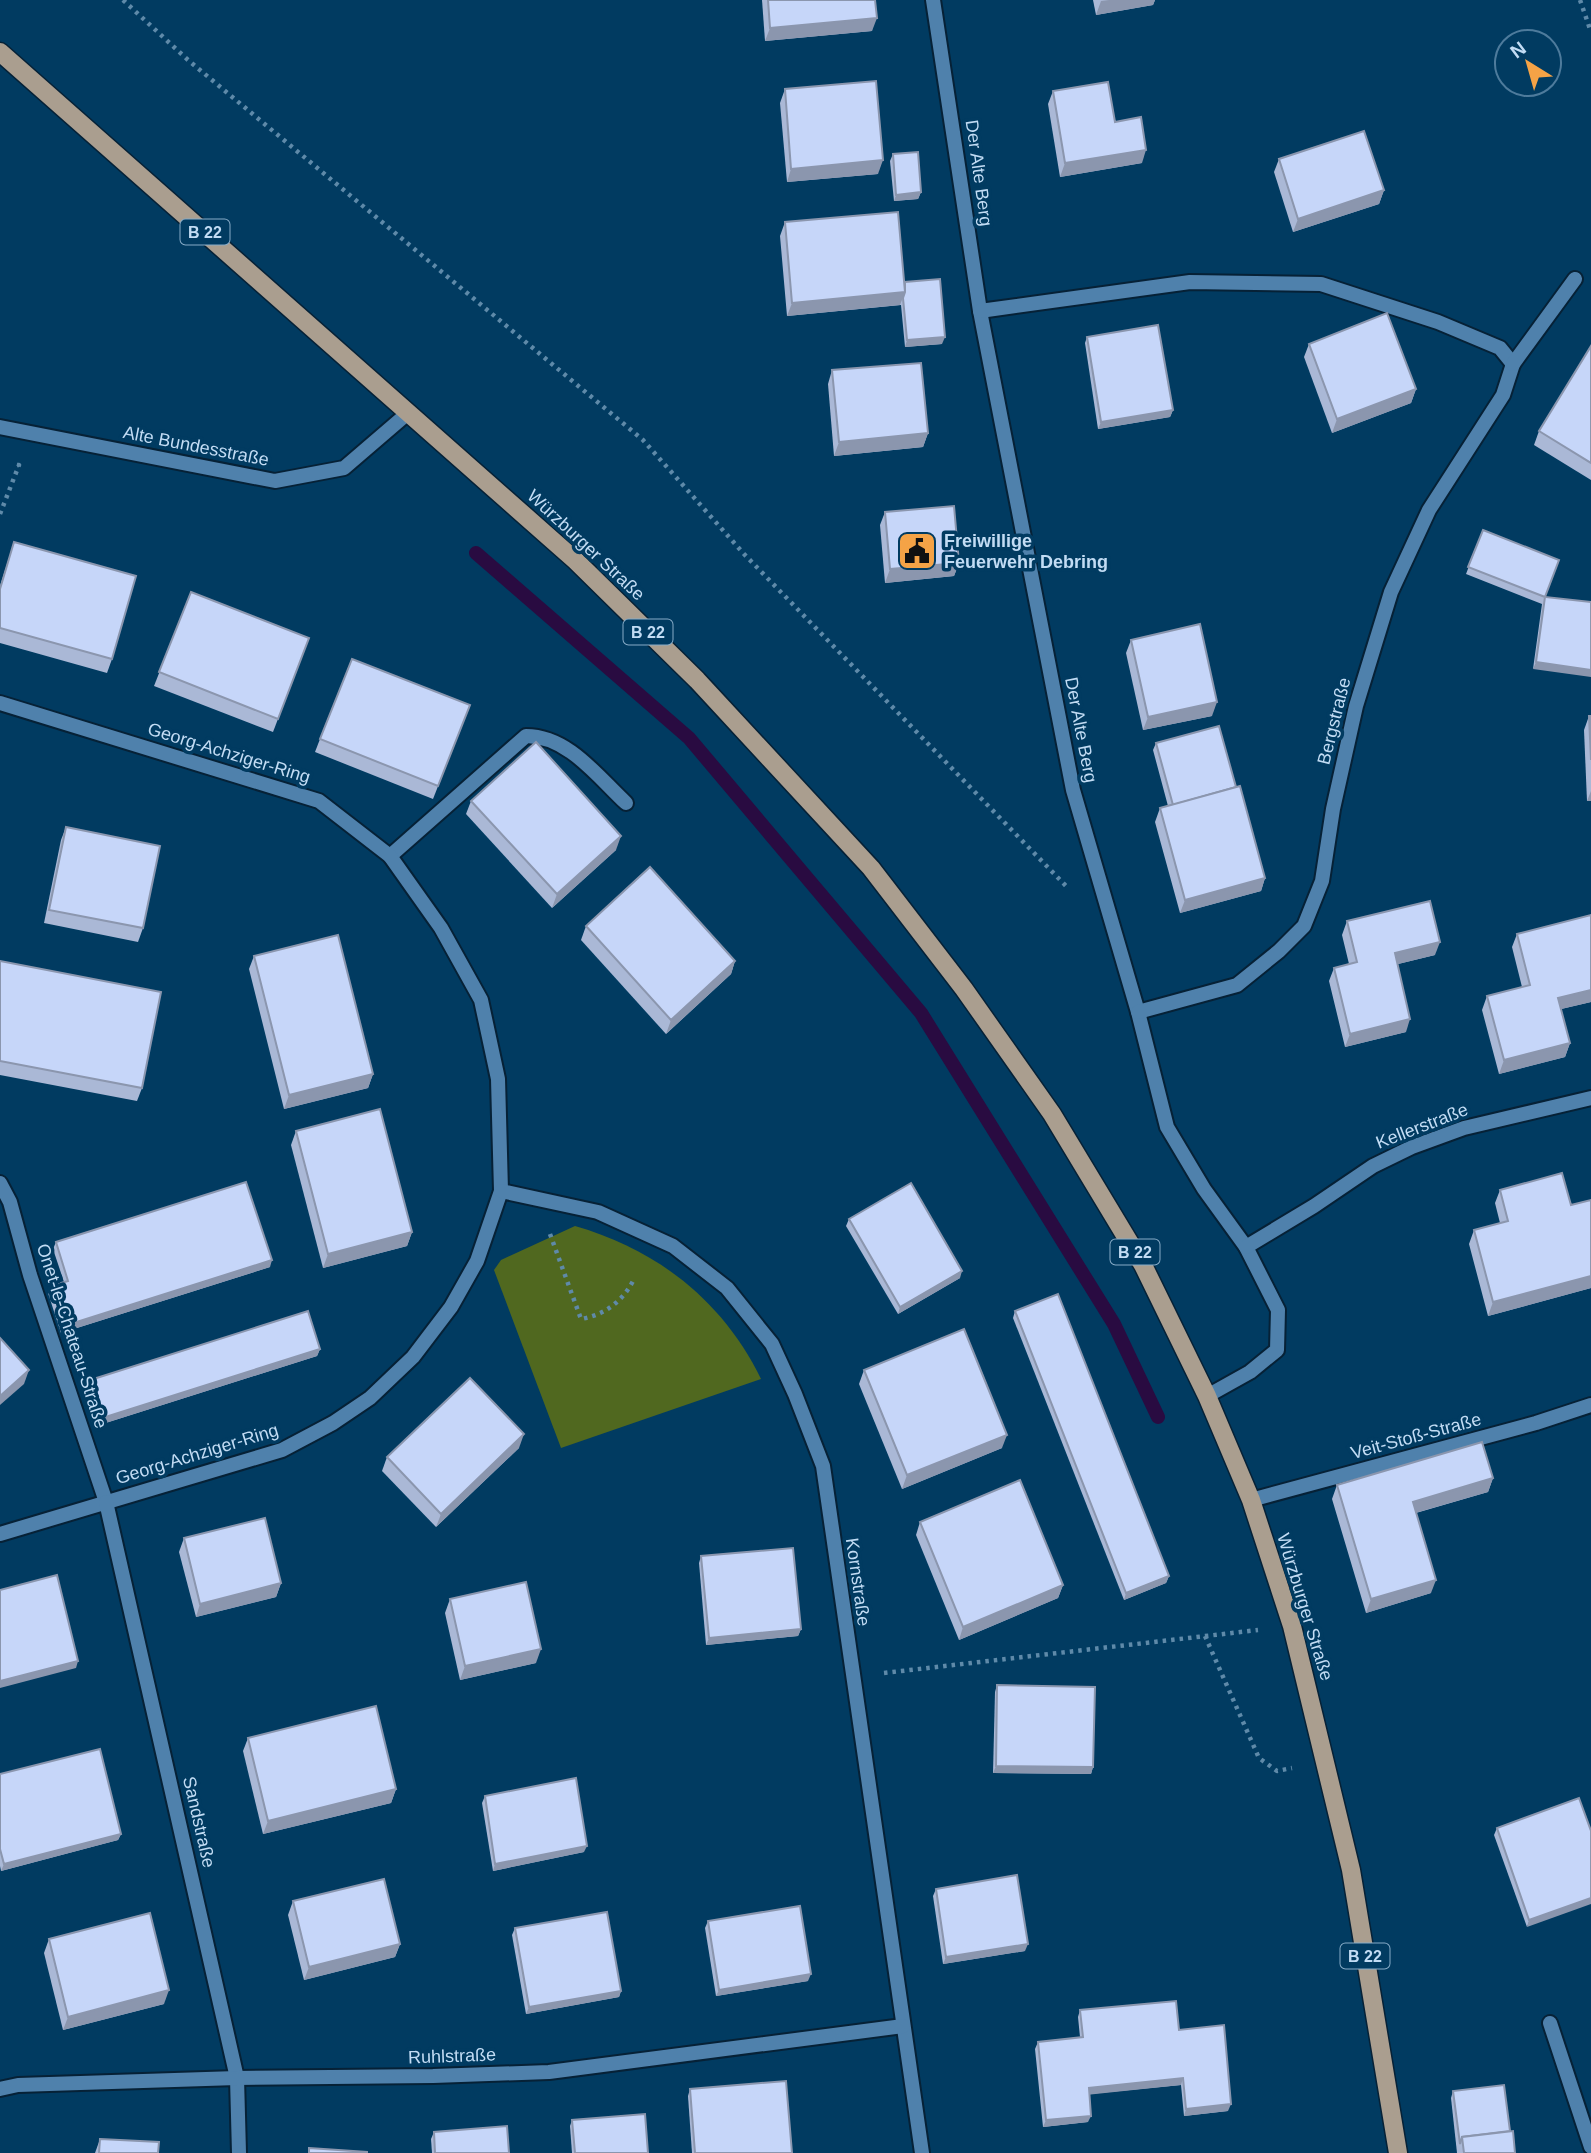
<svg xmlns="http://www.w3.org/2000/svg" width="1591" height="2153" viewBox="0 0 1591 2153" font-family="Helvetica,sans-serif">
<rect width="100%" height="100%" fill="#013b61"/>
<path fill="#50681f" d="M575,1226C658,1250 723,1301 761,1379L561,1448L494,1270L501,1260Z"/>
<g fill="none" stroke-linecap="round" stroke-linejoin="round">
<path stroke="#290b41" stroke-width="14" d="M476,553L689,738L921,1013L1114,1324L1158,1417"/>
<defs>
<g id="service">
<path d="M390,856L526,736C568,736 597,776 626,803"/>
<path d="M0,1183L10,1202L30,1275L106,1502"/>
<path d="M1550,2023L1591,2147"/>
</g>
<g id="minor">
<path d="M933,0L980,311L1073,790L1138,1012L1167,1127L1204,1189L1246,1247L1278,1310L1277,1350L1250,1372L1207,1396"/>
<path d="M980,311L1190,282L1321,284L1438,322L1500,348L1513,364L1503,395L1429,510L1391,592L1356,706L1333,809L1322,881L1304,926L1279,951L1237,985L1138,1012"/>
<path d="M1513,364L1575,279"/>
<path d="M0,427L275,481L344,468L408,413"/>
<path d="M0,703L319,801L390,856L441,928L481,1000L498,1079L501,1191L477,1261L451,1307L413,1357L370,1398L333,1423L282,1450L0,1534"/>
<path d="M501,1191L598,1212L673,1246L727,1288L772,1344L795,1394L823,1466L922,2153"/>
<path d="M1246,1247L1314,1206L1373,1166L1412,1147L1464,1128L1591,1098"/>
<path d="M1251,1500L1536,1423L1591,1405"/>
<path d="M106,1502L237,2078L239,2153"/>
<path d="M0,2089L18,2085L237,2078L433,2076L549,2072L903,2026"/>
</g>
<path id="primary" d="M0,52L576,561L697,680L871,868L964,989L1052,1114L1143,1265L1207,1396L1251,1500L1292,1626L1351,1870L1398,2153"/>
</defs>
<use href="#service" stroke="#062136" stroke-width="18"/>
<use href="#minor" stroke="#062136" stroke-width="18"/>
<use href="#primary" stroke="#062136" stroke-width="21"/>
<g stroke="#5f8aa9" stroke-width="4.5" stroke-dasharray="3.5 5" stroke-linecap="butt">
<path d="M123,0L188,60L643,440L744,554L1067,887"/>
<path d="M1580,0L1591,32"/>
<path d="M0,514L19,465H15"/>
<path d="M550,1234L581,1319C604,1315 622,1302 633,1281"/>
<path d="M1205,1636L1259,1758L1277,1771L1292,1768"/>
<path d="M884,1673L1258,1630"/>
</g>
<use href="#service" stroke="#4f81ac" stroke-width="14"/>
<use href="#minor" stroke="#4f81ac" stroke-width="14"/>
<use href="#primary" stroke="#aa9e8f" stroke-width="18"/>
</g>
<g fill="#aab8d6">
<path d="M762,0H875L872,31L765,41Z"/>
<path d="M1093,0H1155L1153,5L1096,15Z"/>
<path d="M785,89L878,174L787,182L780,103Z"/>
<path d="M1053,91L1115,122L1142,163L1060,177L1048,104Z"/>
<path d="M893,154L921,192L918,199L894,201L890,161Z"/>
<path d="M1279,159L1384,190L1379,204L1293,232L1274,172Z"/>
<path d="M785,222L905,282L942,344L905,347L901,305L787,316L780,236Z"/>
<path d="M1087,337L1173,410L1170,417L1098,429L1085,343Z"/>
<path d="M1309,344L1416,389L1411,403L1332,433L1304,357Z"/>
<path d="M1591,346V480L1534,445L1539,431Z"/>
<path d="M832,370L928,433L923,447L834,456L828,384Z"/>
<path d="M885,512L959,563L954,576L885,583L880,525Z"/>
<path d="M1483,530L1545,597L1591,602L1533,669L1542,604L1466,574Z"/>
<path d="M14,542L112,659L107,673L0,643V586Z"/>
<path d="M191,592L309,638L273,732L154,686Z"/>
<path d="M1131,640L1212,716L1143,730L1126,653Z"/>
<path d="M470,705L433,799L315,752L320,739Z"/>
<path d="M1589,716H1591V801H1587L1584,730Z"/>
<path d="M1156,743L1236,787L1265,878L1261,891L1180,913L1155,822L1160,808L1168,806L1153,750Z"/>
<path d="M471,801L616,850L552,908L466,814Z"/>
<path d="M66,827L143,928L138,942L44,923L61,840Z"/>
<path d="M1591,915V1002L1561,1009L1570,1043L1565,1057L1499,1074L1482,1010L1487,996L1522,987L1512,947L1517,934Z"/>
<path d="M1347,921L1435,955L1398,964L1406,1032L1345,1047L1329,981L1334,968L1349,964L1342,935Z"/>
<path d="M586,926L735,961L731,974L666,1034L581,940Z"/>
<path d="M254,956L373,1074L368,1088L284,1109L249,969Z"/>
<path d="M0,961L142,1088L137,1101L0,1075Z"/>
<path d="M296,1131L412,1232L407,1246L323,1268L291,1145Z"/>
<path d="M1500,1190L1571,1205L1591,1200V1288L1488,1316L1469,1244L1474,1230L1500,1223L1495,1203Z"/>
<path d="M849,1219L960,1278L898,1314L846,1226Z"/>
<path d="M56,1242L270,1267L61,1333L48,1293L51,1286L64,1282L53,1249Z"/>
<path d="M1015,1311L1169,1576L1166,1583L1124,1600L1013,1318Z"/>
<path d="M320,1349L317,1356L93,1427L81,1389L84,1382Z"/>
<path d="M864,1370L1002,1448L902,1489L859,1384Z"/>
<path d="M519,1448L436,1527L382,1471L387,1457Z"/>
<path d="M1493,1478L1488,1492L1416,1513L1431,1593L1366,1613L1332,1499L1337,1485Z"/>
<path d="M920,1522L1063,1585L1058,1598L959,1640L916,1535Z"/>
<path d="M184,1538L281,1583L276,1597L196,1617L179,1552Z"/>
<path d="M701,1556L801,1629L798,1636L706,1645L699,1563Z"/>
<path d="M450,1599L536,1663L460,1680L445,1613Z"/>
<path d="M997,1685L1093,1767L1091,1774L993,1773L995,1692Z"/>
<path d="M248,1738L396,1789L391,1803L263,1834L243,1751Z"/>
<path d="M0,1774L121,1834L118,1840L1,1871L0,1866Z"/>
<path d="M485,1796L584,1852L493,1871L482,1803Z"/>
<path d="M1579,1798L1527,1927L1494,1835L1497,1828Z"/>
<path d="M936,1889L1025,1951L943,1964L933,1896Z"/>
<path d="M293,1901L400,1944L395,1957L304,1980L288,1915Z"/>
<path d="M708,1921L808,1981L716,1996L705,1928Z"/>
<path d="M515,1928L621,1991L619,1997L526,2014L512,1935Z"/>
<path d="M49,1939L164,2004L63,2030L44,1953Z"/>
<path d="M1080,2010L1179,2030L1228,2111L1184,2116L1181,2085L1089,2094L1088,2122L1043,2127L1035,2049L1038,2042L1080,2037L1078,2017Z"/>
<path d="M690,2089L792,2153H692L688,2096Z"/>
<path d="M1453,2091L1510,2131L1515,2153H1457L1451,2098Z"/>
<path d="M572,2120L648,2153H572L570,2126Z"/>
<path d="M434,2132L509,2153H432L431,2139Z"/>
<path d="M100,2139L158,2153H95Z"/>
</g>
<g fill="#8b96ae">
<path d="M1109,0H1155L1153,5L1096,15L1101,1Z"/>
<path d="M877,18L872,31L765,41L770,28Z"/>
<path d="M1146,150L1142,163L1060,177L1065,163Z"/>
<path d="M883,160L878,174L787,182L791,169Z"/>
<path d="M1384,190L1379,204L1293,232L1298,219Z"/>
<path d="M921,192L918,199L894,201L896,195Z"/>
<path d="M905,292L900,305L787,316L792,303Z"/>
<path d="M945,337L942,344L905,347L907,340Z"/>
<path d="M1416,389L1411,403L1332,433L1337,419Z"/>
<path d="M1173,410L1170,417L1098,429L1101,422Z"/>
<path d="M928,433L923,447L834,456L839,442Z"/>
<path d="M959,563L954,576L885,583L890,569Z"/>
<path d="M1536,662L1591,670V677L1533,669Z"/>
<path d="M1217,702L1212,716L1143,730L1148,717Z"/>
<path d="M1591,791V801H1587Z"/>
<path d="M621,836L616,850L552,908L557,894Z"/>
<path d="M1265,878L1261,891L1180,913L1185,900Z"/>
<path d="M1440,942L1435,955L1390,966L1395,953Z"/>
<path d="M735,961L731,974L666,1034L671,1020Z"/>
<path d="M1591,990V1002L1553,1011L1558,998Z"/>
<path d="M1410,1019L1406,1032L1345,1047L1350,1034Z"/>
<path d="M1570,1043L1565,1057L1499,1074L1504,1060Z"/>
<path d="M373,1074L368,1088L284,1109L289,1095Z"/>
<path d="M412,1232L407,1246L323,1268L328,1254Z"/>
<path d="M272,1260L270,1267L61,1333L64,1326Z"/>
<path d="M962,1271L960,1278L898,1314L900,1307Z"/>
<path d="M1591,1276V1288L1488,1316L1493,1302Z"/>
<path d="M320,1349L317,1356L93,1427L96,1420Z"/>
<path d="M29,1370L24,1384L0,1405V1396Z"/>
<path d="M524,1434L519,1448L436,1527L441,1514Z"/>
<path d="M1007,1435L1002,1448L902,1489L907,1475Z"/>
<path d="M1493,1478L1488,1492L1408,1515L1413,1502Z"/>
<path d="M1169,1576L1166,1583L1124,1600L1126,1593Z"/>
<path d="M1436,1580L1431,1593L1366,1613L1371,1599Z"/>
<path d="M281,1583L276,1597L196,1617L200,1604Z"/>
<path d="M1063,1585L1058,1598L959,1640L963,1627Z"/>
<path d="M801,1629L798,1636L706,1645L709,1638Z"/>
<path d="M541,1649L536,1663L460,1680L465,1666Z"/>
<path d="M78,1661L76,1668L0,1688V1681Z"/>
<path d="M996,1766L1093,1767L1091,1774L993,1773Z"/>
<path d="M396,1789L391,1803L263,1834L268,1821Z"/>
<path d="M121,1834L118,1840L1,1871L4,1864Z"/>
<path d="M587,1846L584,1852L493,1871L495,1864Z"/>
<path d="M1591,1898V1904L1527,1927L1529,1920Z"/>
<path d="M400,1944L395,1957L304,1980L309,1967Z"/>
<path d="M1028,1944L1025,1951L943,1964L946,1957Z"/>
<path d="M811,1974L808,1981L716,1996L719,1990Z"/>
<path d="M169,1990L164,2004L63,2030L68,2017Z"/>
<path d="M621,1991L619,1997L526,2014L529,2007Z"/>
<path d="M1183,2078L1181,2085L1086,2095L1089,2088Z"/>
<path d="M1231,2104L1228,2111L1184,2116L1186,2109Z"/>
<path d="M1091,2116L1088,2122L1043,2127L1046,2120Z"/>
</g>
<g fill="#c6d6f9" stroke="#8b96ae" stroke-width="2">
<path d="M768,0H875L877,18L770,28Z"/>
<path d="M876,81L883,160L791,169L785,89Z"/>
<path d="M1108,82L1115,122L1141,117L1146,150L1065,163L1053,91Z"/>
<path d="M1364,131L1384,190L1298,219L1279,159Z"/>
<path d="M918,152L921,192L896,195L893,154Z"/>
<path d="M898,212L905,292L792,303L785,222Z"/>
<path d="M940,279L945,337L907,340L903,298L905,292V282Z"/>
<path d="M1387,313L1416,389L1337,419L1309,344Z"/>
<path d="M1158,325L1173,410L1101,422L1087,337Z"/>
<path d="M1591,346V463L1539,431Z"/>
<path d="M921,363L928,433L839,442L832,370Z"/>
<path d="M954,506L959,563L890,569L885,512Z"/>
<path d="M1483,530L1559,560L1545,597L1591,602V670L1536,662L1545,597L1468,567Z"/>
<path d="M14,542L136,576L112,659L0,628V589Z"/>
<path d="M191,592L309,638L278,719L159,672Z"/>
<path d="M1200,624L1217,702L1148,717L1131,640Z"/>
<path d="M352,659L470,705L438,786L320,739Z"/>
<path d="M1589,716H1591V760Z"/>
<path d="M1219,726L1236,787L1173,805L1156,743Z"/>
<path d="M536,742L621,836L557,894L471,801Z"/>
<path d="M1240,786L1265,878L1185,900L1160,808Z"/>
<path d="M66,827L160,846L143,928L49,910Z"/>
<path d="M650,867L735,961L671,1020L586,926Z"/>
<path d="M1430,901L1440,942L1395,953L1410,1019L1350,1034L1334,968L1357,962L1347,921Z"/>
<path d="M1591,915V990L1558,998L1570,1043L1504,1060L1487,996L1530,985L1517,934Z"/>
<path d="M338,935L373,1074L289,1095L254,956Z"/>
<path d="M0,961L161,992L142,1088L0,1061Z"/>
<path d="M380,1109L412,1232L328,1254L296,1131Z"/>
<path d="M1562,1173L1571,1205L1591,1200V1276L1493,1302L1474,1230L1508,1221L1500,1190Z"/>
<path d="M246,1182L272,1260L64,1326L51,1286L68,1281L56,1242Z"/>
<path d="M911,1183L962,1271L900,1307L849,1219Z"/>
<path d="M1058,1294L1169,1576L1126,1593L1015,1311Z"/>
<path d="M308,1311L320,1349L96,1420L84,1382Z"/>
<path d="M964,1329L1007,1435L907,1475L864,1370Z"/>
<path d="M0,1338L29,1370L0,1396Z"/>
<path d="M470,1378L524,1434L441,1514L387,1457Z"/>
<path d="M1482,1442L1493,1478L1413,1502L1436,1580L1371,1599L1337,1485Z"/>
<path d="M1020,1480L1063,1585L963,1627L920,1522Z"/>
<path d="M265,1518L281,1583L200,1604L184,1538Z"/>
<path d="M793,1548L801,1629L709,1638L701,1556Z"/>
<path d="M57,1575L78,1661L0,1681V1590Z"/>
<path d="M526,1582L541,1649L465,1666L450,1599Z"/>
<path d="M997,1685L1095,1687L1093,1767L996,1766Z"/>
<path d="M376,1706L396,1789L268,1821L248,1738Z"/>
<path d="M100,1749L121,1834L4,1864L0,1849V1774Z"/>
<path d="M576,1778L587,1846L495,1864L485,1796Z"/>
<path d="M1579,1798L1591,1831V1898L1529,1920L1497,1828Z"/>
<path d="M1017,1875L1028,1944L946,1957L936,1889Z"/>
<path d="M384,1879L400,1944L309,1967L293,1901Z"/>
<path d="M800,1906L811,1974L719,1990L708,1921Z"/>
<path d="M607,1912L621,1991L529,2007L515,1928Z"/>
<path d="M150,1913L169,1990L68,2017L49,1939Z"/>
<path d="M1176,2001L1179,2030L1224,2025L1231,2104L1186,2109L1183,2078L1089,2088L1091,2116L1046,2120L1038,2042L1083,2037L1080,2010Z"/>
<path d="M786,2081L792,2153H695L690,2089Z"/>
<path d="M1504,2085L1510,2131L1462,2137L1460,2144L1453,2091Z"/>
<path d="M645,2114L648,2153H575L572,2120Z"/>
<path d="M507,2126L509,2153H435L434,2132Z"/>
<path d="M1513,2131L1515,2153H1464L1462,2137Z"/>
<path d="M100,2139L159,2142L158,2153H99Z"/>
<path d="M309,2148L367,2152V2153H309Z"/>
</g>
<defs>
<symbol id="civic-square" viewBox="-11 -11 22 22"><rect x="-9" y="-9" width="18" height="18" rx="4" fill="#f5a346" stroke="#013b61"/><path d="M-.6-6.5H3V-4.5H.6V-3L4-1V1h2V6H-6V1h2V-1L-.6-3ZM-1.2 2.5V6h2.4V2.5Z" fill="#111"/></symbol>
</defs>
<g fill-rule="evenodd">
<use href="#civic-square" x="895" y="529" width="44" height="44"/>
</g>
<g text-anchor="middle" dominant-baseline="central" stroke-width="7" stroke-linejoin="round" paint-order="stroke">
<g fill="#013b61" stroke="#88acc8" stroke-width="2">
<rect x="180.5" y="219.5" width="49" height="25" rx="5"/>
<rect x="623.5" y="619.5" width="49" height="25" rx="5"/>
<rect x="1110.5" y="1239.5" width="49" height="25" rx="5"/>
<rect x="1340.5" y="1943.5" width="49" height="25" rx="5"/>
</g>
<g font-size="16" font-weight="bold" fill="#c2dcf4">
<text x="205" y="232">B 22</text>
<text x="648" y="632">B 22</text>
<text x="1135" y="1252">B 22</text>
<text x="1365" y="1956">B 22</text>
</g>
<g font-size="18" fill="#c2dcf4" stroke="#013b61">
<text transform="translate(979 173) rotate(82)">Der Alte Berg</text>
<text transform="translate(196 446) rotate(11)">Alte Bundesstraße</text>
<text transform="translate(586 545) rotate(43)">Würzburger Straße</text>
<text transform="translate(1334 721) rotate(-76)">Bergstraße</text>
<text transform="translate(1081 730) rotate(79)">Der Alte Berg</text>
<text transform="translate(229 753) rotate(17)">Georg-Achziger-Ring</text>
<text transform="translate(1422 1126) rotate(-21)">Kellerstraße</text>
<text transform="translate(72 1336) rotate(72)">Onet-le-Chateau-Straße</text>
<text transform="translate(1416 1436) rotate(-15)">Veit-Stoß-Straße</text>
<text transform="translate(197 1454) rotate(-17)">Georg-Achziger-Ring</text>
<text transform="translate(858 1582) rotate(82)">Kornstraße</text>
<text transform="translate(1305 1607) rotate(73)">Würzburger Straße</text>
<text transform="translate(199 1822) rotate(77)">Sandstraße</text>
<text transform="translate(452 2056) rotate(-2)">Ruhlstraße</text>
</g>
<g font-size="18" font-weight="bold" fill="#c2dcf4" stroke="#013b61" text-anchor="start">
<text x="944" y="541">Freiwillige<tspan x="944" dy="21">Feuerwehr Debring</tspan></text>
</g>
</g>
<g transform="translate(1528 63) rotate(323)"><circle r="33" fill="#013b61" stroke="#4e7b9c" stroke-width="2"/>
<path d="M0-5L12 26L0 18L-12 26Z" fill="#f5a346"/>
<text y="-10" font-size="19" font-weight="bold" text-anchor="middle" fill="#c2dcf4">N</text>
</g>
</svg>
